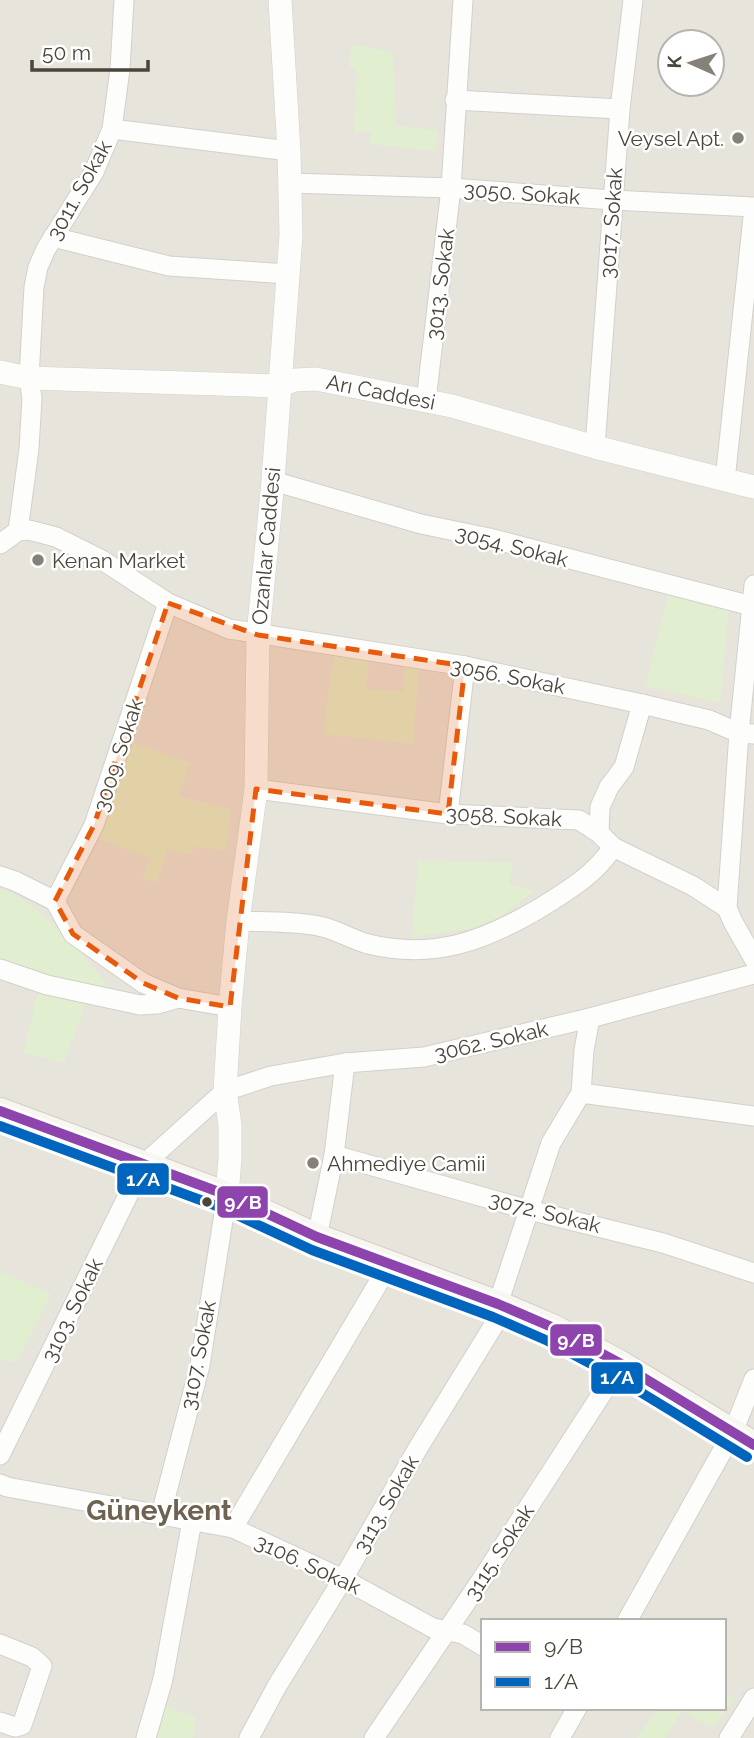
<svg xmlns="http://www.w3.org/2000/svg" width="754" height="1738" viewBox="0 0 754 1738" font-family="Raleway,sans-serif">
<rect width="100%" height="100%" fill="#f4f2ee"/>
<path fill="#e7e4dc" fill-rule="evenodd" d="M0,0H754V1738H0ZM670,42H712V84H670ZM483,1621H724V1708H483Z"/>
<g fill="#e1eecf">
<path d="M352,44L393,53L396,126L438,130L436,151L370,144L371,133L354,132L357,68L349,67Z"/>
<path d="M668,592L729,608L720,703L646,686Z"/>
<path d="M334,654L370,658L365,689L403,691L405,667H419L413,744L323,734Z"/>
<path d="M131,742L190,763L178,796L231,810L226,851L196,846L191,854L167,850L157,883L142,878L150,858L99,839Z"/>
<path d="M418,860L513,863L509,884L534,891L500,917L470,929L412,937Z"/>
<path d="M0,889C40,899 89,963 117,995L118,1000L0,962Z"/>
<path d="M39,989L85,1004L64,1063L23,1052Z"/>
<path d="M0,1271L51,1294L17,1362L0,1359Z"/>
<path d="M724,1692L734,1698L713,1728L682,1711L665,1738H637L658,1708H724Z"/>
<path d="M164,1705L196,1718L193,1738H156Z"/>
</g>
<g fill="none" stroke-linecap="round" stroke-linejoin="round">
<defs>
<g id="minor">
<path d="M455,100L620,109"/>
<path d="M112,129L289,151"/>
<path d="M289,183L451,188L612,200L754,207"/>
<path d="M53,237L169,266L288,274"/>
<path d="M426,401L451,188L463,0"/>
<path d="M595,447L620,109L633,0"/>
<path d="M725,480L754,208"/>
<path d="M273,481L421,524L489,538L752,606"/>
<path d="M18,531L29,449L32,398L29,378L34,287L38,267L46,249L94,172L112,129L120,69L124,0"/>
<path d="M0,544L18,531L29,530L56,537L102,560L168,603L229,629L465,666L642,704L709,720L739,733L754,734"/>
<path d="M754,585L739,733L727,908L733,922L754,959"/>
<path d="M256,789L448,814L579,820L599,833L613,847L693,886L727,908"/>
<path d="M448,814L465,666"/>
<path d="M599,833L600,807L609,787L624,767L642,704"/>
<path d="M0,876L15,881L55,901L73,934L143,983L178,998L230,1007"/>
<path d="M55,901L94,825L168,603"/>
<path d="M238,921C263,922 300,921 323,927C339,931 353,940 368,944C434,960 484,941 540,908C567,891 595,875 613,847"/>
<path d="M0,969L47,985L140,1005L157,1004L178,998"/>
<path d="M581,1093L754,1116"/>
<path d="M334,1155L529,1210L663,1243L754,1273"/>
<path d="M317,1237L334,1155L345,1063"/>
<path d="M498,1304L551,1143L581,1093L584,1050L590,1018"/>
<path d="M0,1455L143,1165L225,1091L271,1076L345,1063L424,1057L590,1018L754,974"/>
<path d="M0,1484L7,1487L233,1528L343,1579L433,1628L463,1634L483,1646"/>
<path d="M161,1514L200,1365L227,1195"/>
<path d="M233,1528L389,1265"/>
<path d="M627,1621L733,1432L754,1379"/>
<path d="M0,1644L32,1657L42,1666L22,1725L15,1727L0,1722"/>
<path d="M146,1738L163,1679L192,1521"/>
<path d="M249,1738L277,1686L343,1579L418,1448L505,1307"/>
<path d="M374,1738L482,1579L621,1364"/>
<path d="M560,1738L577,1708"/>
<path d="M729,1738L754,1698"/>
</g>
<g id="tertiary">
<path d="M0,372L29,378L278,386L295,380L316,379L452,406L595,447L754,487"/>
<path d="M227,1195L230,1158V1125L225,1091L230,1007L238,921L256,789L258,635L273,481L291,235L289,151L280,0"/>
</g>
<path id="secondary" d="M0,1111L227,1195L317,1237L498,1304L554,1328L621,1364L754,1445"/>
</defs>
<use href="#minor" stroke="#d2d0cb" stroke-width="21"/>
<use href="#tertiary" stroke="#d2d0cb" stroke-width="24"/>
<use href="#secondary" stroke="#d3cfc5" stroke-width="28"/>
<use href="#minor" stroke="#fdfdfc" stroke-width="19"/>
<use href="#tertiary" stroke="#fdfdfc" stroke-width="23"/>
<use href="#secondary" stroke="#f7f6f1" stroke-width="26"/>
<defs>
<path id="bus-1" d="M0,1111L227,1195L317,1237L498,1304L554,1328L621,1364L754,1445"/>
<path id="bus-2" d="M0,1126L222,1208L312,1250L493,1317L548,1341L614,1376L747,1457"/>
</defs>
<use href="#bus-1" stroke="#fff" stroke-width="16"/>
<use href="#bus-2" stroke="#fff" stroke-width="16"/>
<use href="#bus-1" stroke="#8e44ad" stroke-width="10"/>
<use href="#bus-2" stroke="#0065bd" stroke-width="10"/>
</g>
<path fill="#e8590c" fill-opacity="0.2" stroke="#e8590c" stroke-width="5" stroke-dasharray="14 9" stroke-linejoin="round" d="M168,603L258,635L465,666L448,814L256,789L230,1007L178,998L143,983L73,934L55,901L94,825Z"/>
<g fill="#868178" stroke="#fff" stroke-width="2.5">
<circle cx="738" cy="138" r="7"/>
<circle cx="38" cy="560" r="7"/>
<circle cx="313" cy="1163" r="7"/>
</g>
<circle fill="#4b4439" stroke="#fff" stroke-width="2.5" cx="207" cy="1202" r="6"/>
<g text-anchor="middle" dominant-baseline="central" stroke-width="5" stroke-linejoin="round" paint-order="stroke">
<g font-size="21" fill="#4b4439" stroke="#fff" text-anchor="start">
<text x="724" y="138" text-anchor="end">Veysel Apt.</text>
<text x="52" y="560">Kenan Market</text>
<text x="327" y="1163">Ahmediye Camii</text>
</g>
<g font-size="21" fill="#4b4439" stroke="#fff">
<text transform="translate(79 190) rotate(-61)">3011. Sokak</text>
<text transform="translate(522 193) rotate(4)">3050. Sokak</text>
<text transform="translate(611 223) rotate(-86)">3017. Sokak</text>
<text transform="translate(440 284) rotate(-83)">3013. Sokak</text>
<text transform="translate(381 392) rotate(11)">Arı Caddesi</text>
<text transform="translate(266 546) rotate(-85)">Ozanlar Caddesi</text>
<text transform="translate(512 546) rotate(14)">3054. Sokak</text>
<text transform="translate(508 676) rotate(11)">3056. Sokak</text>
<text transform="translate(118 755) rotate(-72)">3009. Sokak</text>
<text transform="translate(504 816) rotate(3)">3058. Sokak</text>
<text transform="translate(491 1041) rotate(-13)">3062. Sokak</text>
<text transform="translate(545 1212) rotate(14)">3072. Sokak</text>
<text transform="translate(72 1310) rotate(-64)">3103. Sokak</text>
<text transform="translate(198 1355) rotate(-79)">3107. Sokak</text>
<text transform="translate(386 1504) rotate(-60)">3113. Sokak</text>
<text transform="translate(499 1552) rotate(-57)">3115. Sokak</text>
<text transform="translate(308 1564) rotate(25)">3106. Sokak</text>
</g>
<g font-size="28" font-weight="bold" fill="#6e6250" stroke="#fff">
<text x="159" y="1510">Güneykent</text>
</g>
</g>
<g stroke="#fff" stroke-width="2.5">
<rect x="116" y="1162" width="54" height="34" rx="7" fill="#0065bd"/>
<rect x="216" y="1185" width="53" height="34" rx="7" fill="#8e44ad"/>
<rect x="549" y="1323" width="54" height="34" rx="7" fill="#8e44ad"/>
<rect x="590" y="1361" width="54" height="34" rx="7" fill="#0065bd"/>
</g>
<g font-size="19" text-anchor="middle" font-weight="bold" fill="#fff">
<text x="143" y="1186">1/A</text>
<text x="243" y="1209">9/B</text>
<text x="576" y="1347">9/B</text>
<text x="617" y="1384">1/A</text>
</g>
<rect x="481" y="1619" width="245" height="91" fill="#ffffff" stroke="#b7b4b0" stroke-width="2"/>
<rect x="495" y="1642" width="35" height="10" fill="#8e44ad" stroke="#b7b4b0" stroke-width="2"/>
<text x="544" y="1654" font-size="21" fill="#4b4439">9/B</text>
<rect x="495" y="1677" width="35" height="10" fill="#0065bd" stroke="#b7b4b0" stroke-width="2"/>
<text x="544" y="1689" font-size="21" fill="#4b4439">1/A</text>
<g transform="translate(691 63) rotate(273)"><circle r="33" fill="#ffffff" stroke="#b7b4b0" stroke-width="2"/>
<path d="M0-5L12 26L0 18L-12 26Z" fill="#868178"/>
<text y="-10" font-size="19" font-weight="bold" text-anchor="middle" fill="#4b4439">K</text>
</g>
<path d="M32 60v10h116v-10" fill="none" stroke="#4b4439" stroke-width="3.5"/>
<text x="42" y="60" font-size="21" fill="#4b4439" stroke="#ffffff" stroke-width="5" paint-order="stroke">50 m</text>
</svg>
